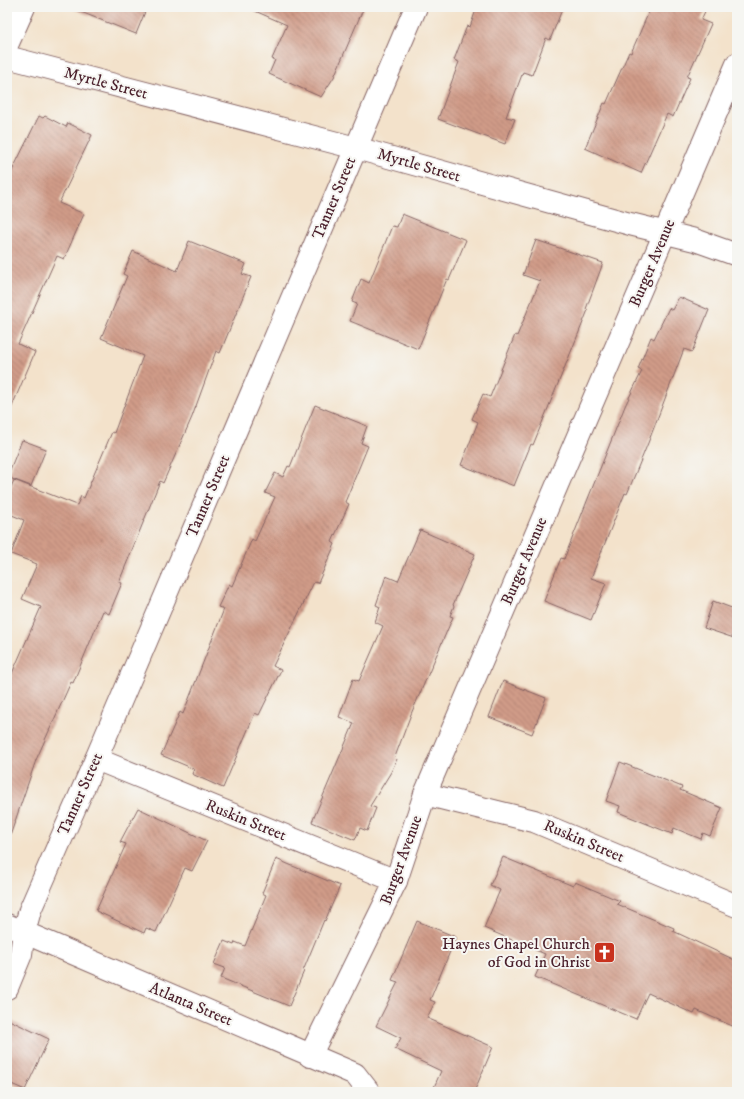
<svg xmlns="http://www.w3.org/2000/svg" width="744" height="1099" viewBox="0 0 744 1099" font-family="'IM FELL DW Pica',serif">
<defs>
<pattern id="building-back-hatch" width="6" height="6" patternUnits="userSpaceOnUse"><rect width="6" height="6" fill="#d09b88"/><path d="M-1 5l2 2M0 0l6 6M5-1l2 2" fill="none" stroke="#ab7e6f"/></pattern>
</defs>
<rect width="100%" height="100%" fill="#f6f6f2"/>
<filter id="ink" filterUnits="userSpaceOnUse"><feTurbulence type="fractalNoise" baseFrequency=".025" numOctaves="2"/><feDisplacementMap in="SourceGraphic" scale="8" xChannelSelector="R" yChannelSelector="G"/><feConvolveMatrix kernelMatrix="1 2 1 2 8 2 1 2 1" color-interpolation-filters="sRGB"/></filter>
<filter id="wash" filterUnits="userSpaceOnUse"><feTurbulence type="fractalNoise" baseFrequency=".012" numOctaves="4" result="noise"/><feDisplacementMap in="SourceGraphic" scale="16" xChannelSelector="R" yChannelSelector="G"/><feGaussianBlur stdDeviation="0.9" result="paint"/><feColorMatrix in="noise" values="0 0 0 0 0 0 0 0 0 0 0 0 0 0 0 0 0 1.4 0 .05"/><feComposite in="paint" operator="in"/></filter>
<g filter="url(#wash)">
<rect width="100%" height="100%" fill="#f3e2cb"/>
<g id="blocks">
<g fill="url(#building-back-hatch)">
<path d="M71,7H147L136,34L71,8Z"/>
<path d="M246,7H364L334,77L321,97L269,74L275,60L272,59L287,25Z"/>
<path d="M477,7H563L550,40L546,38L532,75L523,72L506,117L515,119L505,144L438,119L459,62L454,60L467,26L470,27Z"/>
<path d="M651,7H707L701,20L711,24L687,77L690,78L673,117L667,114L641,173L585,148L604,103L606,104L629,52L631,53Z"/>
<path d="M39,116L43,118L45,116L66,127L68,123L92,135L59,203L84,214L64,259L57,256L18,344L35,352L7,418V181Z"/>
<path d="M402,214L466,240L449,280L447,279L418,349L350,321L357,304L352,302L361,279L369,283L392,226L397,227Z"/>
<path d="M536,240L603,263L586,309L588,310L533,445L531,444L514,486L461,465L478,422L472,419L483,394L490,397L515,335L517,336L540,281L523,275Z"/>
<path d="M189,241L246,264L242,274L251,277L220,353L216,351L192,417L163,483L160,481L119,582L122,583L109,614L103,611L73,683L71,682L36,760L10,836L7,835V685L41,607L22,599L37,564L11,554L24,520L7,513V497L14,480L77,505L81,496L84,498L112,432L114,433L143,356L101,338L127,276L123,274L133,251L177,271Z"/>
<path d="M679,297L709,310L692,352L684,349L648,443L627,494L625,493L591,578L606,583L591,620L544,601L561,558L564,559L625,406L642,371L638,369L651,337L654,339L669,308L672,310Z"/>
<path d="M315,405L367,426L361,443L368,446L345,502L349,504L332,542L335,544L318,583L314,582L273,666L281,670L259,715L255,713L223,788L192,774L194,769L161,755L180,712L183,714L224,609L218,607L229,584L232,586L252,539L255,541L275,497L265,493L275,473L283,477L288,466L290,467Z"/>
<path d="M22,440L46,449L31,486L7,477Z"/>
<path d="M420,530L475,554L453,605L454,606L450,616L453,617L411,714L395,757L397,759L391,772L370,806L376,808L367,831L360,828L355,840L312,822L354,723L339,717L353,679L359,681L383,626L375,622L380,607L376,605L386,576L398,581Z"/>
<path d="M713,601L737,610V639L704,628Z"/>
<path d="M503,681L546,698L532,734L489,717Z"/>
<path d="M620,762L682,787L680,790L722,808L710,836L703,833L701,839L674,828L672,834L618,812L620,806L606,801Z"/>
<path d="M138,808L207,841L192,871L185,868L156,932L146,928L144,933L96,911L126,844L120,842Z"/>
<path d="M503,857L573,886L575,882L620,901L617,904L674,928L673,931L737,961V1028L696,1010L694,1014L648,993L636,1019L535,977L545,954L484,928L500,890L490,885Z"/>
<path d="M276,859L340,886L325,921L324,920L303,971H304L289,1006L221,978L225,968L214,964L224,941L234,945L235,942L245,946L266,895L262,893Z"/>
<path d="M417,921L456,937L430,1000L435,1002L427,1018L493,1047L474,1092H432L441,1071L395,1049L401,1038L376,1026L398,982L392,980Z"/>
<path d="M7,1019L49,1039L25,1090L7,1082Z"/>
</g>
</g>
</g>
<g filter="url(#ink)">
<use href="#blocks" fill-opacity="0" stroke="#856363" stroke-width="1"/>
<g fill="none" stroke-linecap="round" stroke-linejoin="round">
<defs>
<g id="minor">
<path d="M7,45L24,7"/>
<path d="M7,57L356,148L630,224L695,240L737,255"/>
<path d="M96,759L396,881"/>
<path d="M425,794L534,821L737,906"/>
<path d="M7,925L355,1074L369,1092"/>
<path d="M7,988L21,954L24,932L30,910L96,759L416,7"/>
<path d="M310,1056L396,881L425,794L737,64"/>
</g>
</defs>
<use href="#minor" stroke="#856363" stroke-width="24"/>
<use href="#minor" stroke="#fff" stroke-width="22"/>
</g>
</g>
<defs>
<symbol id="church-square" viewBox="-11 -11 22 22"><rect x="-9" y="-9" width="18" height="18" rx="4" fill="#c8321e" stroke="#f6f6f2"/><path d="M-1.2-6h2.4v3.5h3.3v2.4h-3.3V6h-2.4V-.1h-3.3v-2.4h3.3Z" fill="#fff"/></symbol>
</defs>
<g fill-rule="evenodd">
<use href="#church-square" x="592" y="940" width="25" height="25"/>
</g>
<g text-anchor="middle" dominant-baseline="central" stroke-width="4" stroke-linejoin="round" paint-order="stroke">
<g font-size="16" fill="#4a1f2b" stroke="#f6f6f2">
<text transform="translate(106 83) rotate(15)">Myrtle Street</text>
<text transform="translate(419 165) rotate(16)">Myrtle Street</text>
<text transform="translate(334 198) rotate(-67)">Tanner Street</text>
<text transform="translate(652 263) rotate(-67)">Burger Avenue</text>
<text transform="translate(208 496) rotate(-67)">Tanner Street</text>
<text transform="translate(524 561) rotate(-67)">Burger Avenue</text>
<text transform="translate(80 794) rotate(-66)">Tanner Street</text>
<text transform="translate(246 820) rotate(22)">Ruskin Street</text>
<text transform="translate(584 841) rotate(23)">Ruskin Street</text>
<text transform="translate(401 860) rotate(-70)">Burger Avenue</text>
<text transform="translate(191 1004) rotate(23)">Atlanta Street</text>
</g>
<g font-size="16" fill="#4a1f2b" stroke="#f6f6f2" text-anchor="end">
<text x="590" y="944">Haynes Chapel Church<tspan x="590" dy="18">of God in Christ</tspan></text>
</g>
</g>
<rect width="744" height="1099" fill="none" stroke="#f6f6f2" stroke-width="24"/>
</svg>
